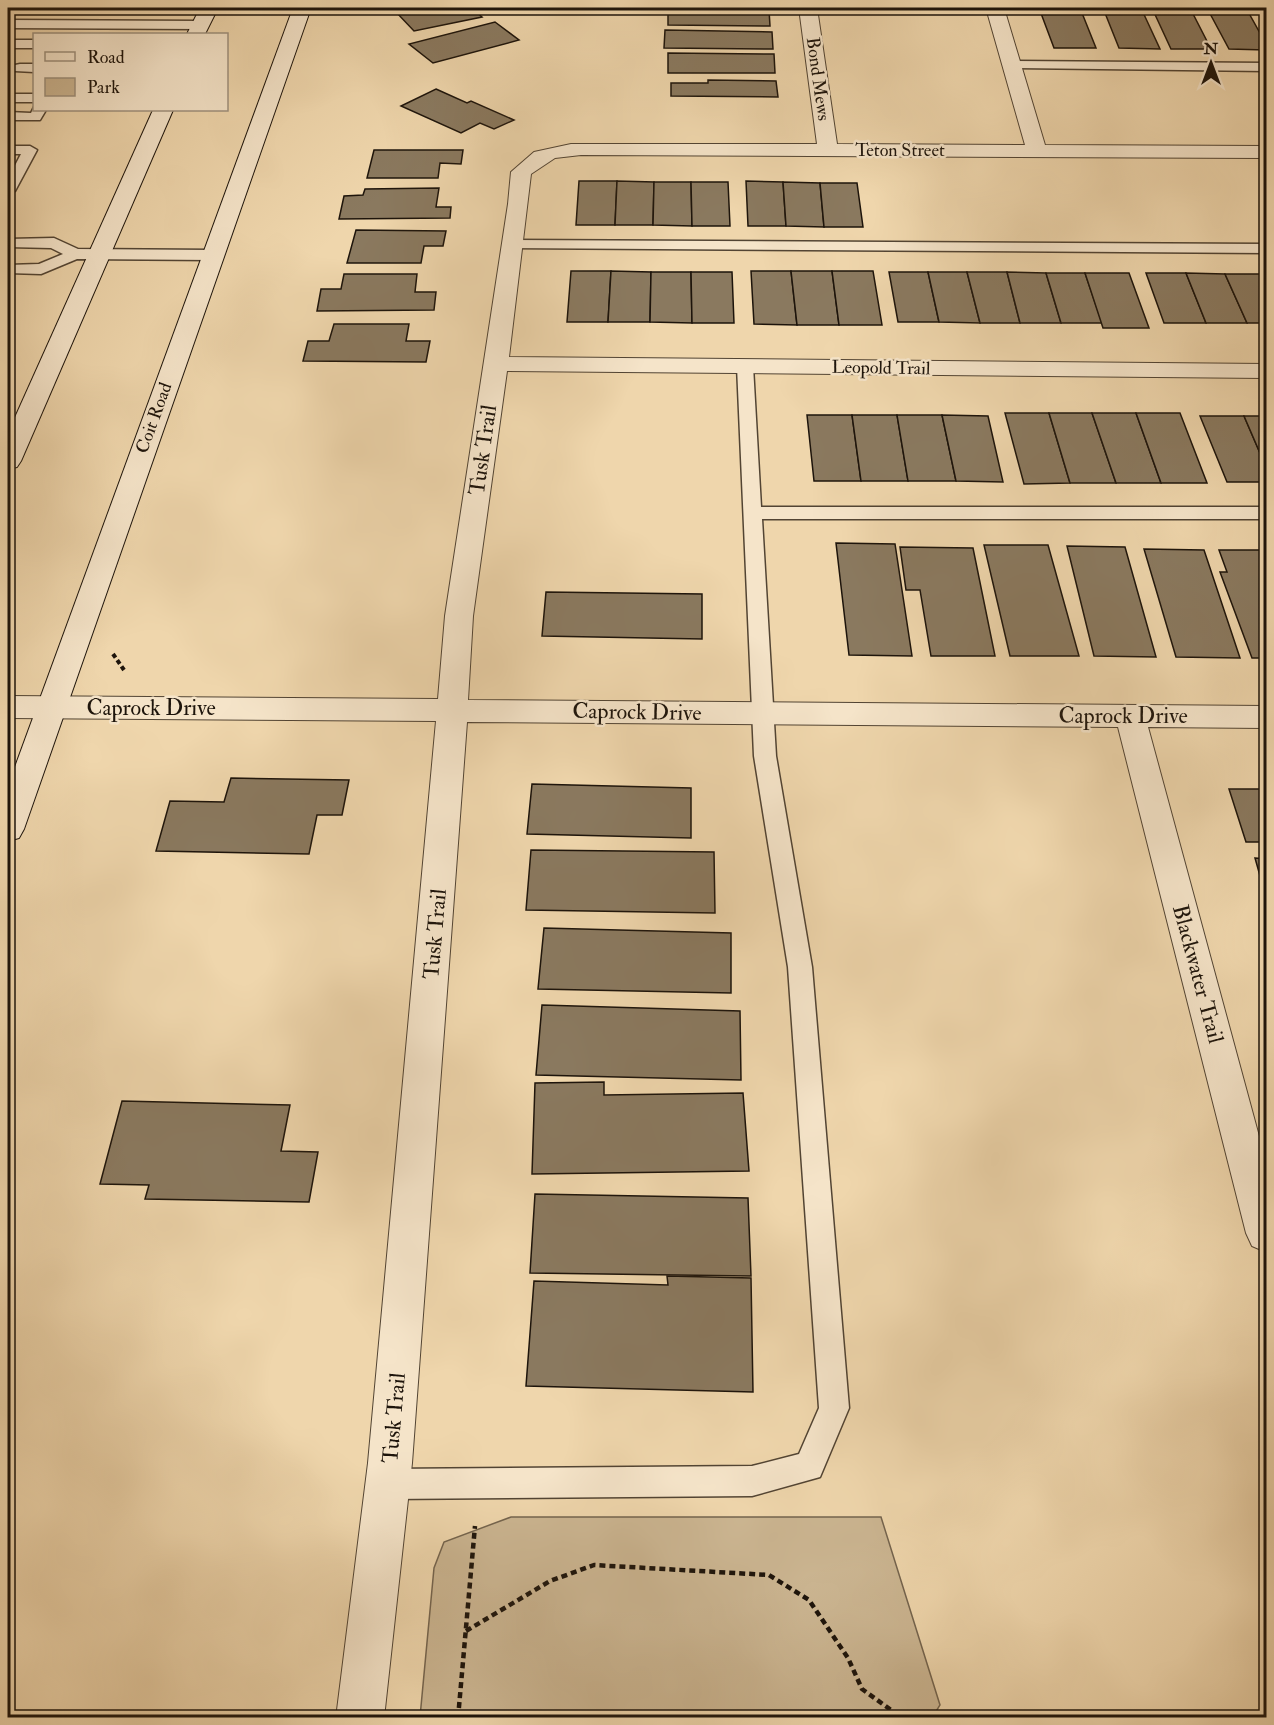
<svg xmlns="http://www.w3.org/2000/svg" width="1274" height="1725" viewBox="0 0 1274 1725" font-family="'IM FELL Double Pica',serif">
<rect width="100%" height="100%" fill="#efd6ac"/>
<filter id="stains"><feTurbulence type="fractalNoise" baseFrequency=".00333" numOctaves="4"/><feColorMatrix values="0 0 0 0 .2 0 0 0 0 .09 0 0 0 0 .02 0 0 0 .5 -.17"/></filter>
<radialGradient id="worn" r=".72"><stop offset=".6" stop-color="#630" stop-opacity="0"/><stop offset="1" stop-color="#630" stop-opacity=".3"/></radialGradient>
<path fill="#cbb591" stroke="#74644e" stroke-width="1.5" d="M511,1517H881L940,1705L932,1718L420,1717L434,1568L444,1542Z"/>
<g fill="#8a795f" stroke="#1d140b" stroke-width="1.5">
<path d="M417,8H472L482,17L414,31L396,12Z"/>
<path d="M1039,8H1080L1096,48H1054Z"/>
<path d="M1103,8H1141L1160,49L1119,48Z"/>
<path d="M1152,8H1190L1211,49H1171Z"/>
<path d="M1207,8H1246L1266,44V50L1229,49Z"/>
<path d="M668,9L769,10L770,26L668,25Z"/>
<path d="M495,22L519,40L433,63L409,44Z"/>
<path d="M665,30L772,32L773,49L664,48Z"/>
<path d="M668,53L774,54L775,73H668Z"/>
<path d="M708,80L776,81L778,97L671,96V83H708Z"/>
<path d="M436,89L467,103L471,101L514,120L494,129L480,123L461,133L401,106Z"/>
<path d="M374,150H463L461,164L440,163L438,178H367Z"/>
<path d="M579,181H617L615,225H576Z"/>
<path d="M617,181L654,182L653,225H615Z"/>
<path d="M746,181L783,182L786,226H748Z"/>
<path d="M654,182H691L692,226L653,225Z"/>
<path d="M691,182H728L730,226H692Z"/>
<path d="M783,182L820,183L824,227L786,226Z"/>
<path d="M820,183H857L863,227H824Z"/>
<path d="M439,188L436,207H451L450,218L339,219L344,196L363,195L365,189Z"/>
<path d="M356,230L446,231L443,246H424L421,263H347Z"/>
<path d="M571,271H611L608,322H567Z"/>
<path d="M611,271L651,272L650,322H608Z"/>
<path d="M751,271H791L797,325L754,324Z"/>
<path d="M791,271H832L839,325H797Z"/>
<path d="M832,271H873L882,325H839Z"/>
<path d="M651,272H691L692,323L650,322Z"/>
<path d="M691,272H732L734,323H692Z"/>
<path d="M889,272H928L939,322H898Z"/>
<path d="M928,272H967L980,323L939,322Z"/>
<path d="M967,272H1007L1020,323H980Z"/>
<path d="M1007,272L1046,273L1061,323H1020Z"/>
<path d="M1046,273H1085L1102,323H1061Z"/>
<path d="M1085,273H1129L1149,328H1103Z"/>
<path d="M1146,273H1186L1206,323H1164Z"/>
<path d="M1186,273L1225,274L1247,323H1206Z"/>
<path d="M344,274H417L415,292H436L434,310L317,311L321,289H341Z"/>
<path d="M1225,274H1265L1266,323H1247Z"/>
<path d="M334,324H409L406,341H430L426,362L303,361L308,341H329Z"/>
<path d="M1005,413H1049L1070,483L1024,484Z"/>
<path d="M1049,413H1092L1116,483H1070Z"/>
<path d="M1092,413H1136L1161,483H1116Z"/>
<path d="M1136,413H1180L1207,483H1161Z"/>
<path d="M807,415H852L861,481H814Z"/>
<path d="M852,415H897L908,481H861Z"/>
<path d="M897,415H942L956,481H908Z"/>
<path d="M942,415L988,416L1003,482L956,481Z"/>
<path d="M1200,416H1244L1266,467V482H1227Z"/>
<path d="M1244,416H1266V467Z"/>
<path d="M836,543L895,544L912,656L849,655Z"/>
<path d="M984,545H1048L1079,656H1010Z"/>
<path d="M1067,546L1125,547L1156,657L1094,656Z"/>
<path d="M900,547L973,548L995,656H931L920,590H906Z"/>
<path d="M1144,549L1204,550L1240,658L1176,657Z"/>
<path d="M1219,550H1266V658H1252L1220,572H1227Z"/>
<path d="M546,592L702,594V639L542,636Z"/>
<path d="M231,778L349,780L342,815H317L309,854L156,851L170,801L224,802Z"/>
<path d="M532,784L691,788V838L527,834Z"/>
<path d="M1229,789H1266V842H1246Z"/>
<path d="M531,850L714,852L715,913L526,910Z"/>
<path d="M1255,858L1266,859V897Z"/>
<path d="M544,928L731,933V993L538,989Z"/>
<path d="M542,1005L740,1011L741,1080L536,1075Z"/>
<path d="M604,1082V1095L743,1093L749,1171L532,1174L535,1083Z"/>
<path d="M122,1101L290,1105L281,1151L318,1152L309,1202L145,1199L149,1185L100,1184Z"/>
<path d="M535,1194L748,1198L751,1276L530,1273Z"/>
<path d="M667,1276L751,1278L753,1392L526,1386L534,1281L668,1285Z"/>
</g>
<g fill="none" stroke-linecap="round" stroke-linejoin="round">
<defs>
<g id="service">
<path d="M8,20L200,21L206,25L200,29L8,28Z"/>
<rect x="8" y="40" width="26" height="8"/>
<path d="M1012,61L1266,63V71L1007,68V62Z"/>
<path d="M20,64H34V72L15,71V65Z"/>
<rect x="8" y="94" width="26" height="8"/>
<path d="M34,107V110H46L40,120H8V112L31,113Z"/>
<path d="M8,146H30L37,150L15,191L8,195V179L21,154H8Z"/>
<path d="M54,238L78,249L213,250L221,255L213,260L77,259L41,274L8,273V265L39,264L63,254L51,248L8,247V239Z"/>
<path d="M512,240L1266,244V253L507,248L504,245Z"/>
<path d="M745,361L753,366L761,507H1266V519H762L776,756L812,967L849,1408L820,1477L752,1496L388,1499L377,1495L373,1484L377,1473L388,1469L752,1466L799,1454L819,1408L788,967L754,756L737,366Z"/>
</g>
<path id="minor" d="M799,8H817L837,144L1025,145L986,8H1004L1045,145L1266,146V158L581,155L555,158L531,174L509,357L1266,364V378L507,371L473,616L468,700L1266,706V728L1148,727L1266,1162V1252L1252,1246L1246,1233L1118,727L467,722L412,1463L384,1718H336L368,1463L436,721L8,718V696L438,699L445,616L508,204L511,172L534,152L571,144H817Z"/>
<g id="secondary">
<path d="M200,8H218L205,34H187Z"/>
<path d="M293,8H311L24,829L19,838L8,841V786Z"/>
<path d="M153,110H173L21,461L17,467L8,469V433Z"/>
</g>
</defs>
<use href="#service" stroke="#524433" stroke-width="3"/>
<use href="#minor" stroke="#524433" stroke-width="2"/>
<use href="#secondary" stroke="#1d140b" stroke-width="2"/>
<path stroke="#1d140b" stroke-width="4" stroke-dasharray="4.5 3" stroke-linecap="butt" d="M113,654L124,670"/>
<g stroke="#1d140b" stroke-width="4.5" stroke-dasharray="6 4" stroke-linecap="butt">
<path d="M466,1631L550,1581L594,1565L769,1575L809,1600L848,1658L862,1689L891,1710L897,1718"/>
<path d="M458,1718L475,1526"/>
<path d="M885,1718L891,1710"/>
</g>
<use href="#service" fill="#f5e4c9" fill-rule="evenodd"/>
<use href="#minor" fill="#f5e4c9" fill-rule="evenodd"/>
<use href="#secondary" fill="#f5e4c9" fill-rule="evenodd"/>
</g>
<g text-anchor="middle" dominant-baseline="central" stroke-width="5" stroke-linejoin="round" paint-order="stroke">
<g font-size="18" fill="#1d140b" stroke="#f5e4c9">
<text transform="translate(818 79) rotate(82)">Bond Mews</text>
<text x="900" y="150">Teton Street</text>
<text transform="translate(881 368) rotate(1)">Leopold Trail</text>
<text transform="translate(154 418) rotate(-70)">Coit Road</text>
</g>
<g font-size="22" fill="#1d140b" stroke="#f5e4c9">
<text transform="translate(483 450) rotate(-82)">Tusk Trail</text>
<text x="151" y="708">Caprock Drive</text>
<text transform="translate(637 712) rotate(1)">Caprock Drive</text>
<text x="1123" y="716">Caprock Drive</text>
<text transform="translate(435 934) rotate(-85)">Tusk Trail</text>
<text transform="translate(1198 974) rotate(75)">Blackwater Trail</text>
<text transform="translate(394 1418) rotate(-85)">Tusk Trail</text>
</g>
</g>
<rect width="1274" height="1725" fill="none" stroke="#efd6ac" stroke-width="30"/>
<rect x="9" y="9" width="1256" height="1707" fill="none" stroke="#1d140b" stroke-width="3"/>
<rect x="15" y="15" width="1244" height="1695" fill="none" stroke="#1d140b" stroke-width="1.5"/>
<rect x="33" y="33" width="195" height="78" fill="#f5e4c9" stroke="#9f917d" stroke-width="1.5"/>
<rect x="45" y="52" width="30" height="9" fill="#f5e4c9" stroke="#9f917d" stroke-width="1.5"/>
<text x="87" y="63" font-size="18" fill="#1d140b">Road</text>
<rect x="45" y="78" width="30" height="18" fill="#cbb591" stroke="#9f917d" stroke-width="1.5"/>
<text x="87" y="93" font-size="18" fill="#1d140b">Park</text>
<g transform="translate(1211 63)" stroke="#f5e4c9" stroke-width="4.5" paint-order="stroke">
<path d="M0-4.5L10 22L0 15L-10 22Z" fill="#1d140b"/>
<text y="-9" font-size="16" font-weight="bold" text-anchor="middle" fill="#1d140b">N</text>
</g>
<rect width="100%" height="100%" filter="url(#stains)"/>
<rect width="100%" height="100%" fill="url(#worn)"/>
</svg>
